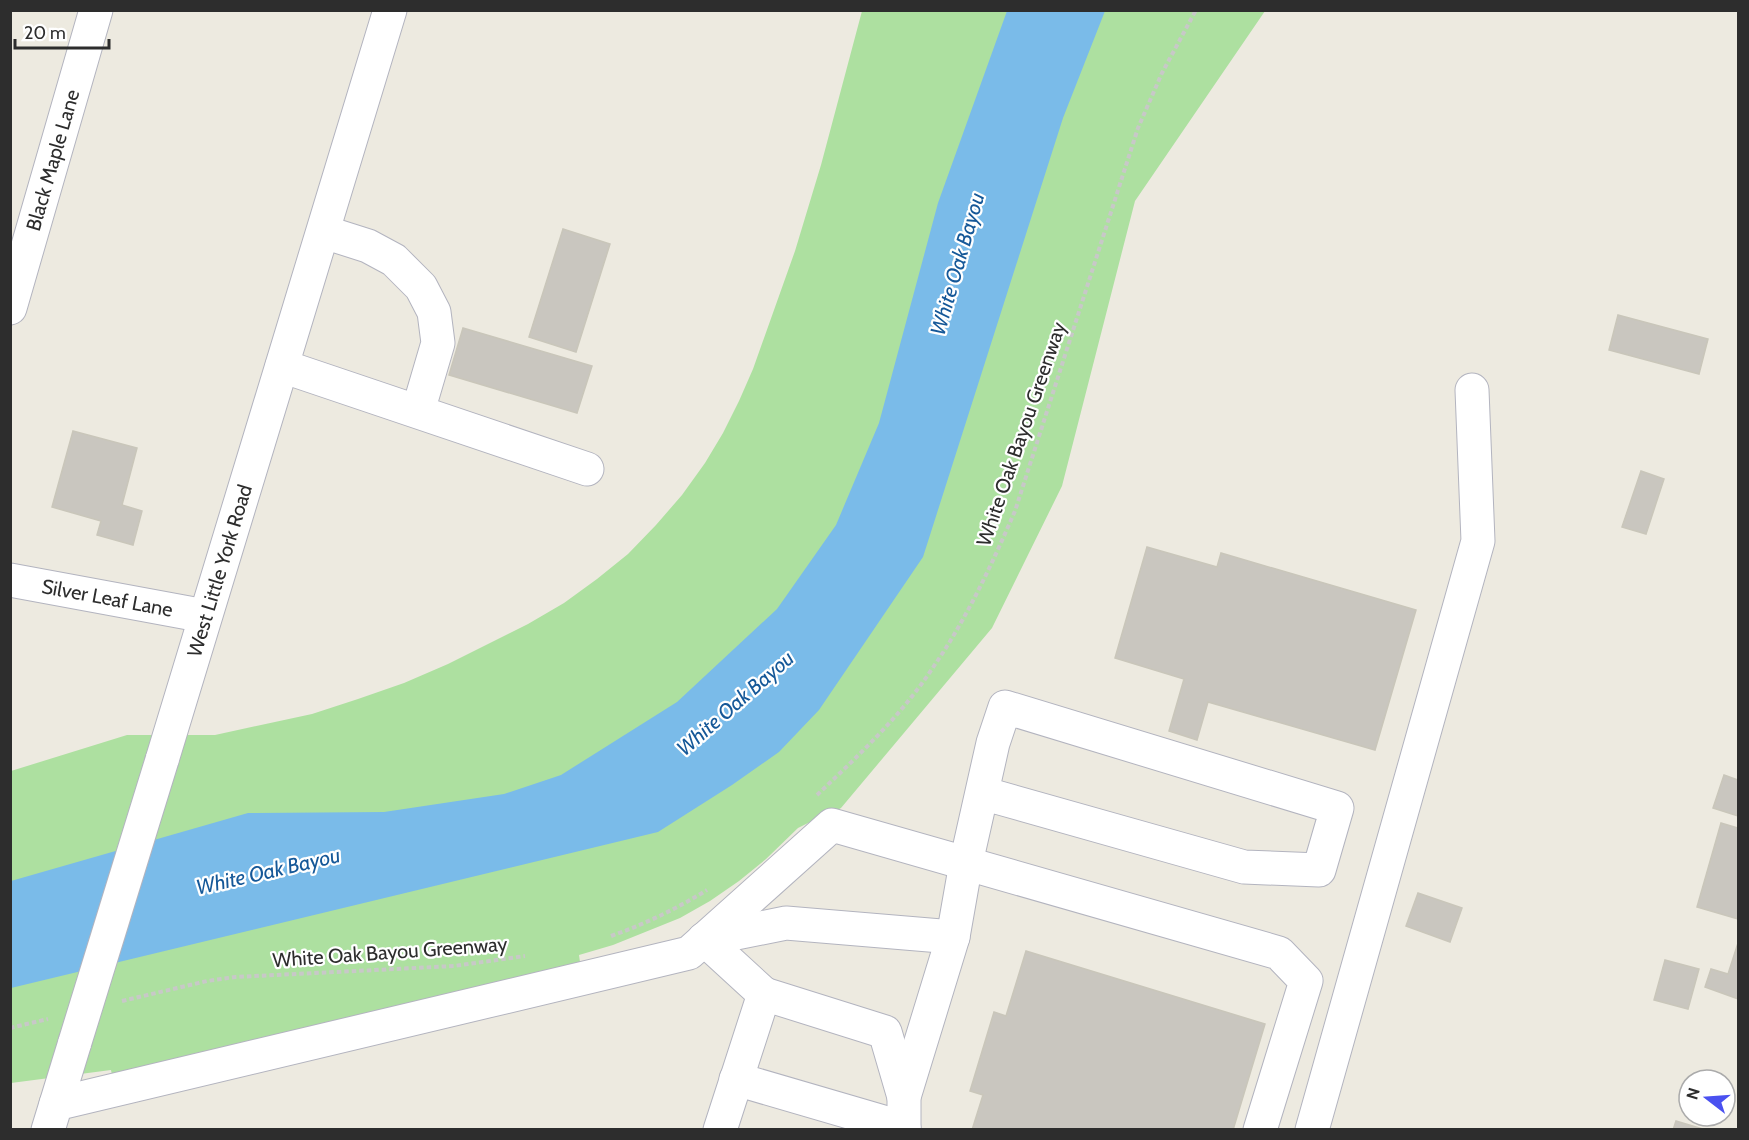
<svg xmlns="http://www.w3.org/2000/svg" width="1749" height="1140" viewBox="0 0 1749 1140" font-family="Cabin,sans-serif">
<rect width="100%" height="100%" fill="#edeae0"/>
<path fill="#ade0a0" d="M862,11H1265L1135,201L1062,486L992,628L841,808L823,818L808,823L798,828L766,859L739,881L710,901L680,918L613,945L579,955L581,969L112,1075L111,1070L11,1083V771L127,735H215L312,714L358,699L404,683L448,664L528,624L564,603L597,579L628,554L656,525L682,495L705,463L723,433L739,401L753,369L795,251L821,165Z"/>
<path fill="#7abbe9" d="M1007,11H1105L1063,118L923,557L819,710L779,752L732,785L658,832L11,988V881L248,813L384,812L504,794L561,775L677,702L777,609L836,525L879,423L938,203Z"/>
<g fill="#c9c6bf" stroke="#c9c6ba" stroke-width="1.5">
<path d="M563,229L610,244L576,352L529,337Z"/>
<path d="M1618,315L1708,339L1699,374L1609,350Z"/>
<path d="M463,328L592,366L577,413L449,375Z"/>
<path d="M73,431L137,448L122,505L142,511L133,545L97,535L101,521L52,507Z"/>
<path d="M1641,471L1664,479L1646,534L1622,527Z"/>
<path d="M1147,547L1217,567L1221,553L1416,610L1375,750L1208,702L1197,740L1169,731L1184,679L1115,658Z"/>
<path d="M1724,775L1738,780V816L1713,808Z"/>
<path d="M1721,823L1738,828V919L1697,907Z"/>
<path d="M1418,893L1462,908L1450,942L1406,926Z"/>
<path d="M1738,943V999L1705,987L1711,969L1728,974Z"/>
<path d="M1026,951L1265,1024L1233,1130H972L983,1095L970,1091L994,1012L1006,1016Z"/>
<path d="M1665,960L1699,969L1688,1009L1654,1000Z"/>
<path d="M1676,1121L1706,1130H1673Z"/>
</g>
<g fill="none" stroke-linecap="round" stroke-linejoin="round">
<defs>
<g id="minor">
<path d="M324,232L368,246L394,260L421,287L434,312L438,343L418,411"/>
<path id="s1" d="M10,308L96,10"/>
<path d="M282,366L587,469"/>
<path id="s2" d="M10,580L205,616"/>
<path id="s3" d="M162,760L390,10"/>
<path d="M704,939L764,994L720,1130"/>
<path d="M706,939L786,923L953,937"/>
<path d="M764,994L885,1032L904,1097"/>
<path d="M736,1079L904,1128"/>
<path d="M56,1104L689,953L832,825L1279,953L1306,981L1260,1130"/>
<path d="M48,1130L75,1042"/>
<path d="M904,1130V1097L953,937L966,863L993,743L1005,707L1337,808L1319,870L1244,867L982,793"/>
<path d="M1312,1130L1478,541L1472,390"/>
</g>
</defs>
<use href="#minor" stroke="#b3b4bf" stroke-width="35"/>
<g stroke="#c8c8c8" stroke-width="4" stroke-dasharray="4.5 3" stroke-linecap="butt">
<path d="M817,795C859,755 902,715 934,666C967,618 992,564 1015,511L1138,128L1162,73L1196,10"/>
<path d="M611,936C645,924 676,909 707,890"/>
<path d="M122,1001L207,981L235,977L454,966L525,956"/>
<path d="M10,1028L48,1019"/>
</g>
<use href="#minor" stroke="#fff" stroke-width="33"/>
<defs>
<path id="minor-bridge" d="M75,1042L162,760"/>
</defs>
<use href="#minor-bridge" stroke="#b3b4bf" stroke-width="35" stroke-linecap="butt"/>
<use href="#minor-bridge" stroke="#fff" stroke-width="33"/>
</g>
<g text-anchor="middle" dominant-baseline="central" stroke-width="4.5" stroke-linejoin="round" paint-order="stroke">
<g font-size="20" fill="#2d2d2d" stroke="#fff">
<text stroke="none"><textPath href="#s1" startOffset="154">Black Maple Lane</textPath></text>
<text transform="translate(1021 434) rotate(-71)">White Oak Bayou Greenway</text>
<text stroke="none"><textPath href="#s3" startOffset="198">West Little York Road</textPath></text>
<text stroke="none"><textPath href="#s2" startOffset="99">Silver Leaf Lane</textPath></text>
<text transform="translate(390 952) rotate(-4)">White Oak Bayou Greenway</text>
</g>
<g font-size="21" font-style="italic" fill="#155898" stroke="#fff">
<text transform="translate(957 264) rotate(-74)">White Oak Bayou</text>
<text transform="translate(735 703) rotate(-41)">White Oak Bayou</text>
<text transform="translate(268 871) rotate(-13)">White Oak Bayou</text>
</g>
</g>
<rect width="1749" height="1140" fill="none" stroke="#2d2d2d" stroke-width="24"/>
<g transform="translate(1707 1098) rotate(287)"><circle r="28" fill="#ffffff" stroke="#ababab" stroke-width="1.5"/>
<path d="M0-4.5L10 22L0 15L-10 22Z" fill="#4a51f0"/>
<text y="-9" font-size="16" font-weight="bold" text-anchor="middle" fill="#2d2d2d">N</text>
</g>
<path d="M15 39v9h94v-9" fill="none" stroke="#2d2d2d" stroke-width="3"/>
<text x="24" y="39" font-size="18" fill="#2d2d2d" stroke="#ffffff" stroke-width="4.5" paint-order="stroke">20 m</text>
</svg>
